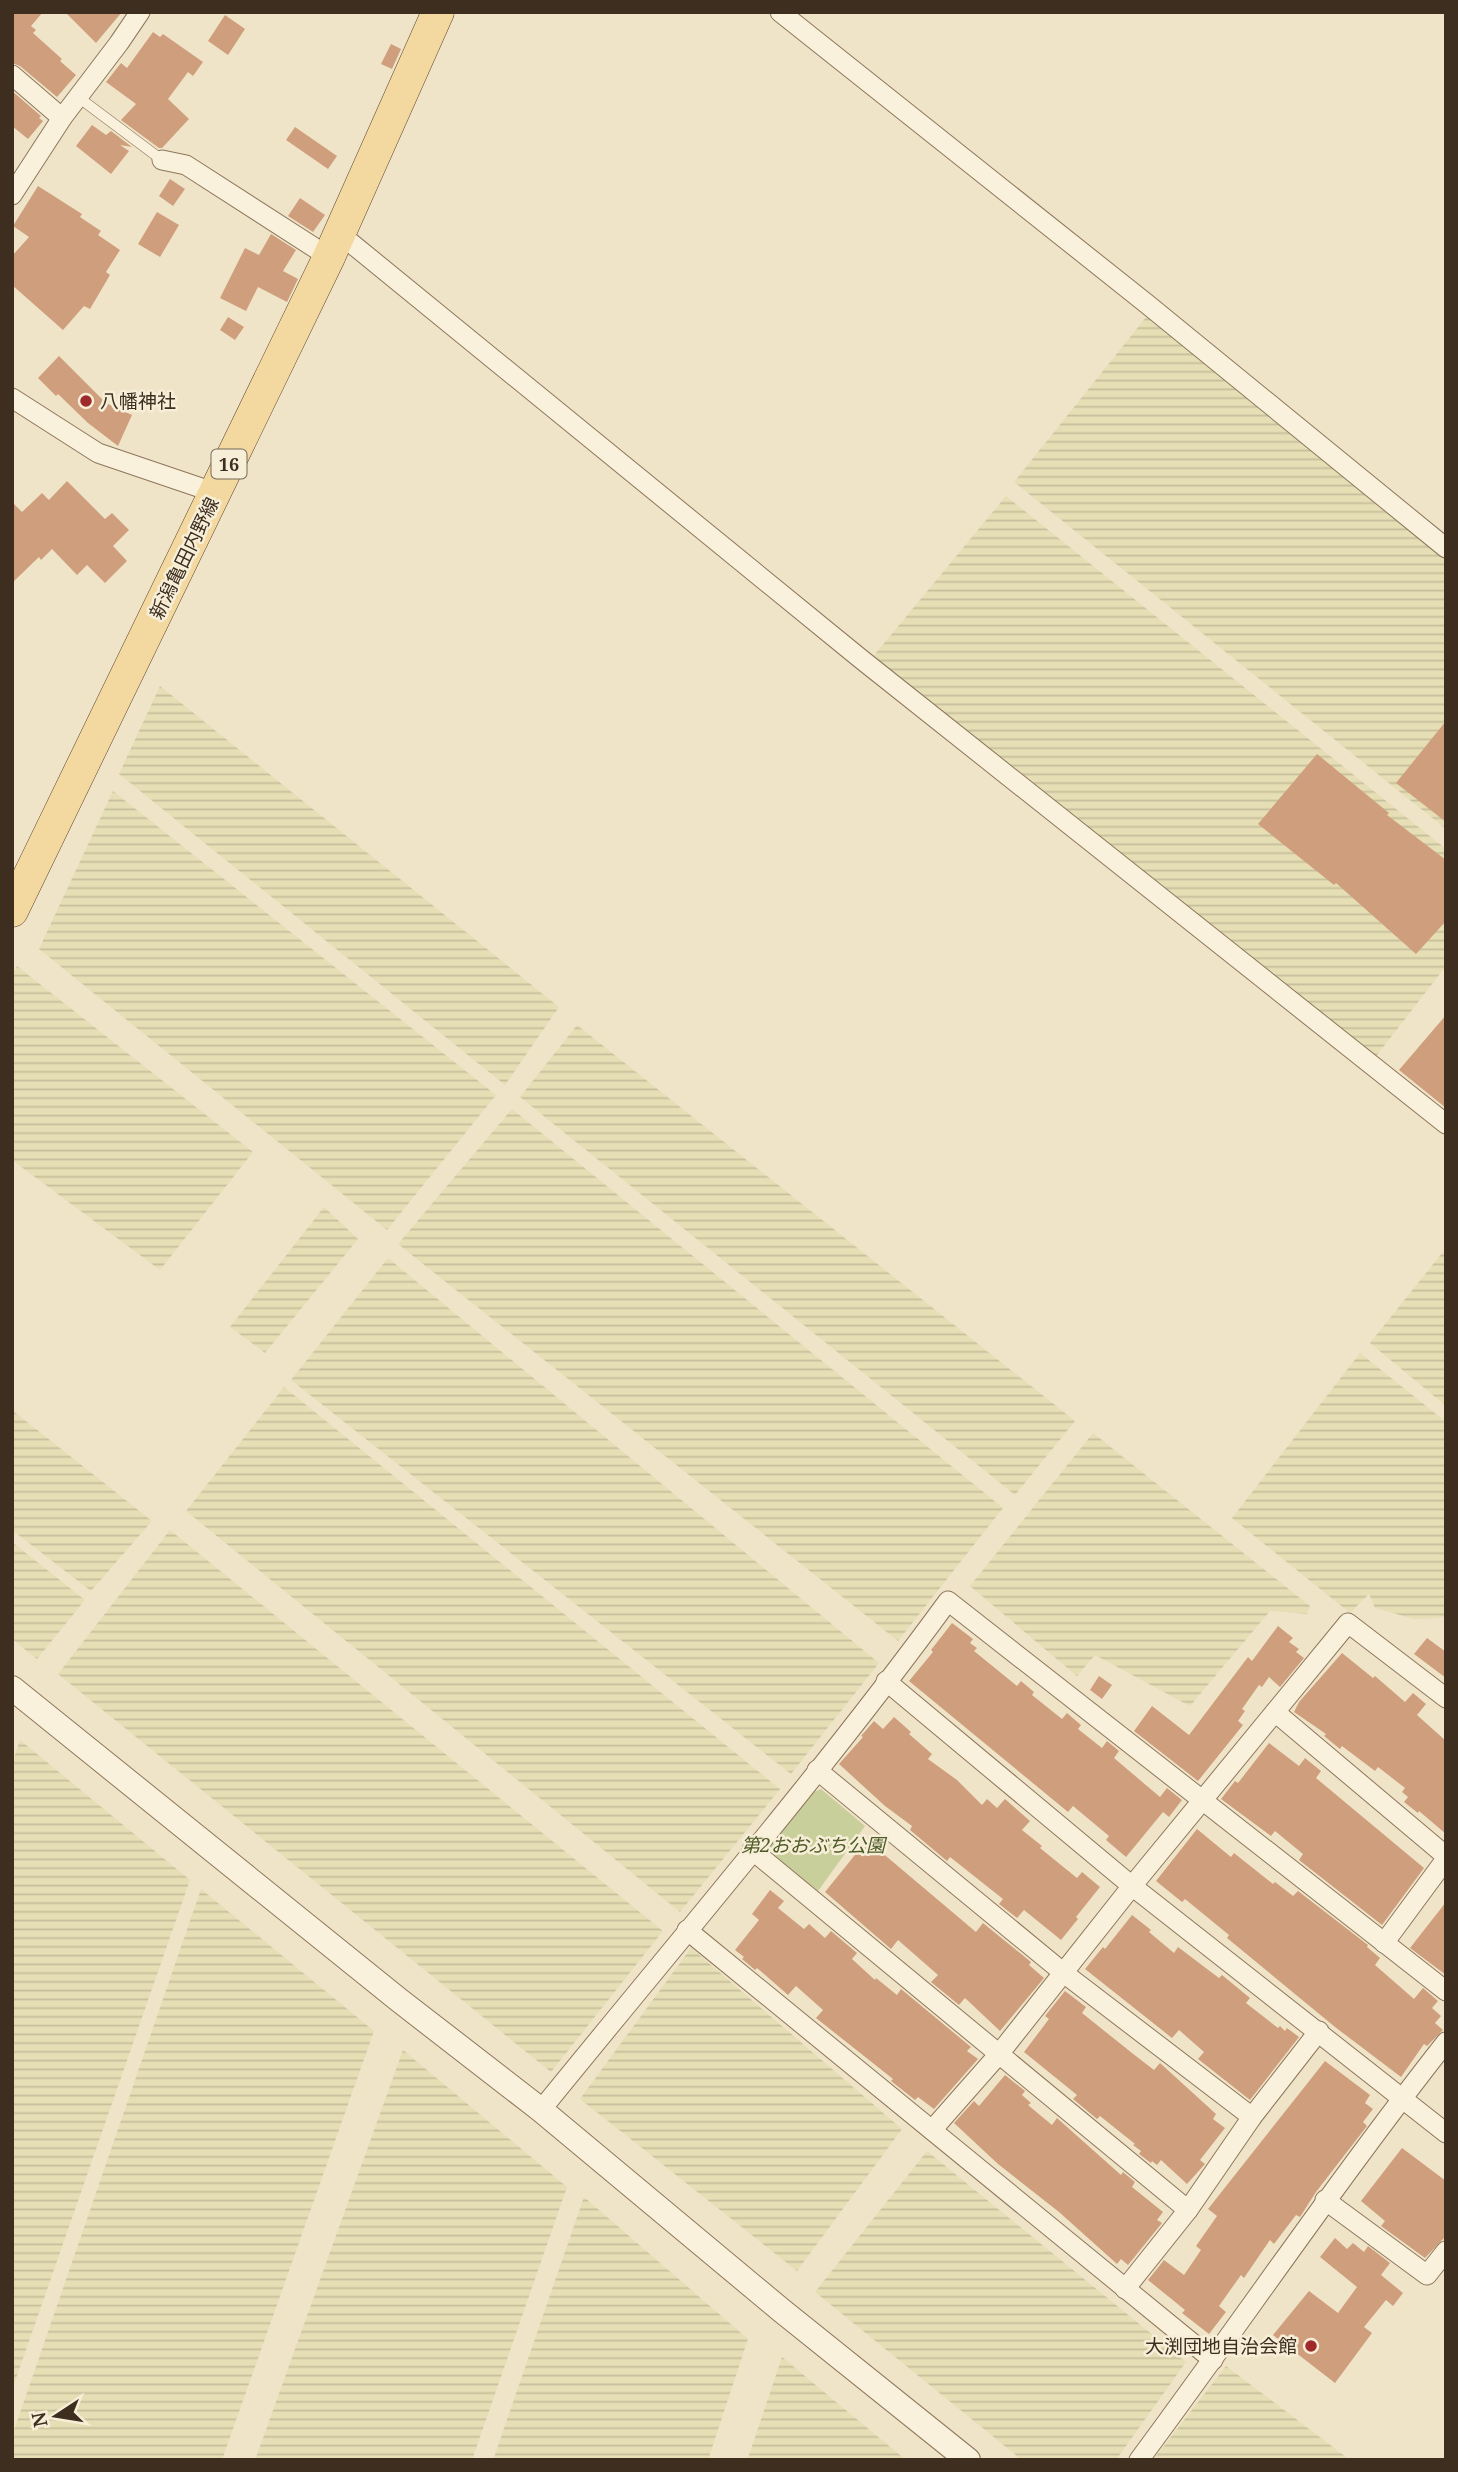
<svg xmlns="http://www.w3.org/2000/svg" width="1458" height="2472" viewBox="0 0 1458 2472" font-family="'Noto Serif','Noto Sans JP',serif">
<defs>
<pattern id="farmland-rules" width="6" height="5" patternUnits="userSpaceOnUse" patternTransform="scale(1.75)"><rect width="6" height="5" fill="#e6deb5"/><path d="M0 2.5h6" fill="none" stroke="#c6bf9b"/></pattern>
</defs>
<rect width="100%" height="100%" fill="#f0e4c8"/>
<g fill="url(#farmland-rules)">
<path d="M1147,316L1446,559V829L1014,482Z"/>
<path d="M1006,496L1446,849V966L1374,1059L871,659Z"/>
<path d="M160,686L559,1007L505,1085L119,774Z"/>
<path d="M113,791L496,1095L387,1230L39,949Z"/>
<path d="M17,966L253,1152L160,1270L12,1160V976Z"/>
<path d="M577,1025L1075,1421L1015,1495L520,1097Z"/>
<path d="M512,1109L1003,1508L898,1641L398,1244Z"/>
<path d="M324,1207L358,1239L265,1353L230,1327Z"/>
<path d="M1446,1248V1406L1370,1343Z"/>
<path d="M388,1258L879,1663L791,1774L291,1380Z"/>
<path d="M1360,1353L1446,1422V1616L1440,1618L1414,1619L1375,1608L1369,1594L1350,1613L1232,1518Z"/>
<path d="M284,1387L780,1789L680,1912L186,1511Z"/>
<path d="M12,1410L152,1521L91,1591L12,1530Z"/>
<path d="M1093,1433L1310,1606L1307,1614L1270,1611L1190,1706L1095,1655L1077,1676L970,1586Z"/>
<path d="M170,1530L663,1931L551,2072L58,1674Z"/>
<path d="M12,1542L85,1600L37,1659L12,1639Z"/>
<path d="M20,1740L190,1880L12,2390V1764Z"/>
<path d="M201,1889L374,2031L222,2460H12V2436Z"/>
<path d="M691,1948L902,2129L797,2271L580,2099Z"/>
<path d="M403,2050L567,2187L472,2460H255Z"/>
<path d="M927,2151L1186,2362L1116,2460H1022L815,2292Z"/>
<path d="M584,2197L748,2339L708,2460H493Z"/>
<path d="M782,2357L906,2460L748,2458Z"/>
<path d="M1226,2366L1350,2460H1153Z"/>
</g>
<path fill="#c9cf9b" d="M821,1789L865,1826L818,1891L772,1854L769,1846L814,1792Z"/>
<g fill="#cf9f7d">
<path d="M12,12H43L31,26L36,30L33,33L62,59L60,61L76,75L57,97L20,66L12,63Z"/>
<path d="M65,12H122L96,43Z"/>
<path d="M225,15L245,29L228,55L208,41Z"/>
<path d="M153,32L160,37L163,34L203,62L193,76L188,72L168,99L189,119L162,148H159L121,120L136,104L106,82L121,63L127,68Z"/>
<path d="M391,44L401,49L392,69L381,64Z"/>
<path d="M12,91L41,116L39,118L43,121L28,139L12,126Z"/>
<path d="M92,125L106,135L111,131L132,147L120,145L129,151L111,174L76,146Z"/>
<path d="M295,127L337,156L328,169L286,140Z"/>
<path d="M170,179L185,189L173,206L159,196Z"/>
<path d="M38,186L82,214L80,217L101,231L98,235L120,250L106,272L110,275L90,309L84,306L63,330L12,285V256L29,237L13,226Z"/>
<path d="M300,198L325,215L313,232L288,216Z"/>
<path d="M157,212L179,225L160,257L138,244Z"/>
<path d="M271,234L296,250L283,271L298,279L287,302L258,287L246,311L220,298L245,248L259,255Z"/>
<path d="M228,317L244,327L235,340L220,330Z"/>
<path d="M59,356L106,403L132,415L118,446L88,423L58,394L56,396L38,378Z"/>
<path d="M67,481L105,519L112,513L129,530L113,546L127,561L105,583L87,565L77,575L52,549L41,560L39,557L12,583V502L22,512L42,493L49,500Z"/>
<path d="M1446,721V822L1396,783Z"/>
<path d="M1317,754L1389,813L1387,815L1446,860V921L1416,954L1336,883L1334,885L1258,824Z"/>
<path d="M1446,1015V1108L1399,1070Z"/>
<path d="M952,1623L973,1639L970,1643L977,1648L974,1651L1017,1686L1021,1681L1034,1692L1032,1695L1062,1719L1067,1713L1081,1725L1078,1729L1102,1748L1107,1741L1119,1751L1114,1758L1160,1797L1167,1788L1182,1800L1169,1817L1163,1812L1126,1857L1106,1840L1109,1836L1073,1806L1068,1812L909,1681L933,1652L931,1650Z"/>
<path d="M1278,1626L1293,1638L1289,1642L1299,1649L1296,1652L1304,1658L1280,1687L1269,1677L1262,1687L1259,1685L1242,1709L1245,1711L1238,1721L1243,1725L1198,1781L1134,1731L1152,1706L1189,1735L1248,1657L1252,1661Z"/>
<path d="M1427,1638L1446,1652V1678L1414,1654Z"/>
<path d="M1342,1653L1373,1678L1375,1676L1405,1702L1413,1693L1426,1704L1417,1715L1446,1741V1834L1419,1811L1418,1813L1404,1802L1408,1797L1402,1792L1405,1788L1378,1767L1375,1771L1342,1746L1340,1749L1324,1736L1326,1734L1294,1712L1299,1702Z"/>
<path d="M1099,1676L1112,1685L1102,1699L1090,1690Z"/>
<path d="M894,1717L911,1732L909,1734L932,1754L928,1759L957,1780L982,1805L987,1799L997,1808L1005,1799L1030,1821L1022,1830L1042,1846L1040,1848L1077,1878L1082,1872L1100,1887L1076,1917L1078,1919L1061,1940L1024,1910L1017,1918L999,1904L1003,1899L950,1857L947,1861L910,1830L912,1826L885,1806L839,1764L863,1737L861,1736L874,1721L883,1729Z"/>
<path d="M1269,1743L1299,1766L1305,1758L1321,1771L1316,1778L1424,1868L1382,1925L1299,1860L1303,1854L1275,1831L1271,1836L1221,1799L1235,1781L1238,1783Z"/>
<path d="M1197,1829L1231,1857L1234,1853L1273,1884L1275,1882L1293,1896L1298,1891L1368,1945L1367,1947L1380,1958L1375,1965L1414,1999L1423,1988L1438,2001L1432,2008L1441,2016L1435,2023L1443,2030L1427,2046L1424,2044L1401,2077L1335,2027L1227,1938L1229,1935L1185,1899L1182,1902L1156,1881Z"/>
<path d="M867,1840L976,1932L983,1923L1031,1962L1029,1965L1044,1978L1000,2031L965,1998L959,2005L931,1982L938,1975L898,1940L891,1949L825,1892Z"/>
<path d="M770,1890L784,1901L778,1908L804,1929L809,1924L825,1938L831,1931L857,1953L852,1959L875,1980L876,1978L897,1995L901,1989L971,2047L967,2051L978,2059L934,2109L918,2097L915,2100L891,2081L893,2079L816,2018L823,2010L796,1986L788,1995L757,1968L755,1970L742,1959L744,1957L735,1950L759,1920L752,1914Z"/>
<path d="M1446,1902V1975L1410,1948Z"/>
<path d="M1132,1915L1151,1930L1149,1932L1174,1953L1178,1947L1219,1978L1222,1975L1250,1998L1246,2003L1278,2028L1280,2026L1285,2031L1287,2028L1299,2037L1250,2100L1198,2059L1204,2052L1179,2030L1172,2038L1085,1969L1103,1947L1105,1949Z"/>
<path d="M1065,1991L1086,2007L1082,2013L1132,2053L1154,2070L1160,2063L1216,2114L1213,2119L1225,2128L1200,2160L1205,2164L1187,2184L1161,2160L1157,2165L1152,2161L1151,2163L1139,2154L1141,2151L1133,2145L1135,2144L1100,2116L1097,2119L1073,2099L1077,2095L1024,2052L1049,2019L1045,2016Z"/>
<path d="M1325,2061L1370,2095L1365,2103L1373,2109L1363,2122L1367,2126L1316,2192L1300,2217L1296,2215L1274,2244L1270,2240L1244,2278L1241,2275L1219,2306L1226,2312L1209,2334L1182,2313L1185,2310L1148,2280L1164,2260L1184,2275L1201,2250L1196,2246L1217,2216L1208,2209Z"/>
<path d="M1005,2075L1025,2091L1022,2095L1031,2103L1028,2105L1052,2125L1057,2118L1121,2175L1123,2172L1135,2182L1132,2187L1163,2212L1157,2220L1162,2223L1128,2265L1121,2259L1117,2264L1059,2212L998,2164L954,2123L974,2101L979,2106Z"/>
<path d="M1402,2148L1446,2181V2236L1425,2258L1381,2226L1385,2221L1361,2201Z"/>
<path d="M1335,2238L1347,2249L1353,2243L1364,2252L1368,2246L1390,2263L1381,2275L1403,2293L1393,2306L1386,2300L1364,2327L1372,2333L1335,2383L1273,2335L1309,2291L1338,2313L1357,2287L1320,2257Z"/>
</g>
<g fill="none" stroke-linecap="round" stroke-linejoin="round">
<defs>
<path id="service" d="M78,97L162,160"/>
<g id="minor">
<path d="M780,12L1147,304L1446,548"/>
<path d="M12,75L62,118"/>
<path d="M162,160L186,165L329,257"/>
<path d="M12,195L62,118L119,43L140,12"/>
<path d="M340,234L861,659L1446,1124"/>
<path d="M12,398L98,453L216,493"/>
<path d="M886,1681L1132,1886L1446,2133"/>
<path d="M1275,1712L1446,1856"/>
<path d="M817,1770L1065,1974L1252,2117"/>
<path d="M752,1850L1188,2210"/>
<path d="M687,1930L1213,2360"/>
<path d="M1384,1943L1446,1859"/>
<path d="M541,2110C678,1941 820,1776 948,1601L1446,1991"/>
<path d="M932,2130L999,2054L1132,1886L1348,1623L1446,1698"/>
<path d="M1325,2200L1427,2275L1446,2251"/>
<path d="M1125,2289L1188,2210L1252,2117L1319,2031"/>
<path d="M1139,2460C1242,2321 1339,2178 1446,2042"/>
</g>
<path id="tertiary" d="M12,1688L399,2000L541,2110L781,2310L968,2460"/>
<path id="primary" d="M12,911L329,257L438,12"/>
</defs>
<use href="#service" stroke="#8d765c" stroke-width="11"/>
<use href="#minor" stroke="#8d765c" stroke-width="21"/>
<use href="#tertiary" stroke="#8d765c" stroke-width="26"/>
<use href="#primary" stroke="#5b4430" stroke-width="33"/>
<use href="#service" stroke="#faf1dc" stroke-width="10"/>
<use href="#minor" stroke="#faf1dc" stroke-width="19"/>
<use href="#tertiary" stroke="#faf1dc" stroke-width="24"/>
<use href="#primary" stroke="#f3d9a0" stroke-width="32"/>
</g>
<g fill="#9e2a2b" stroke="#f7eed8" stroke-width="2.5">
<circle cx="86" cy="401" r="7"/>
<circle cx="1311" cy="2346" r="7"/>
</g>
<g text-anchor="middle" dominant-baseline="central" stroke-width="5" stroke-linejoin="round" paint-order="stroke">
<rect fill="#f7eed8" stroke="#756857" stroke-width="2" x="211.5" y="449.5" width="35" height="29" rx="5"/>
<g font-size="18" font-weight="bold" fill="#3d2e20">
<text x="229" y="464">16</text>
</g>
<g font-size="19" fill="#3d2e20" stroke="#f7eed8" text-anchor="start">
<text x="100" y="401">八幡神社</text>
<text x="1297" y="2346" text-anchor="end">大渕団地自治会館</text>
</g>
<g font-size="19" fill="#3d2e20" stroke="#f7eed8">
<text transform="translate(184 558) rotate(-64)">新潟亀田内野線</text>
</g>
<g font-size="19" font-style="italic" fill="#4d5a26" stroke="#f7eed8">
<text x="813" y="1845">第2おおぶち公園</text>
</g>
</g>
<rect width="1458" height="2472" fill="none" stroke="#3d2e20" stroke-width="28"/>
<g transform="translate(56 2416) rotate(258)" stroke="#f7eed8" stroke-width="5" paint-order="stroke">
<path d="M0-5L12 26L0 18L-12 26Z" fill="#3d2e20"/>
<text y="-10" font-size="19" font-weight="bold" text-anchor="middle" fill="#3d2e20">N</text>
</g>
</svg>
